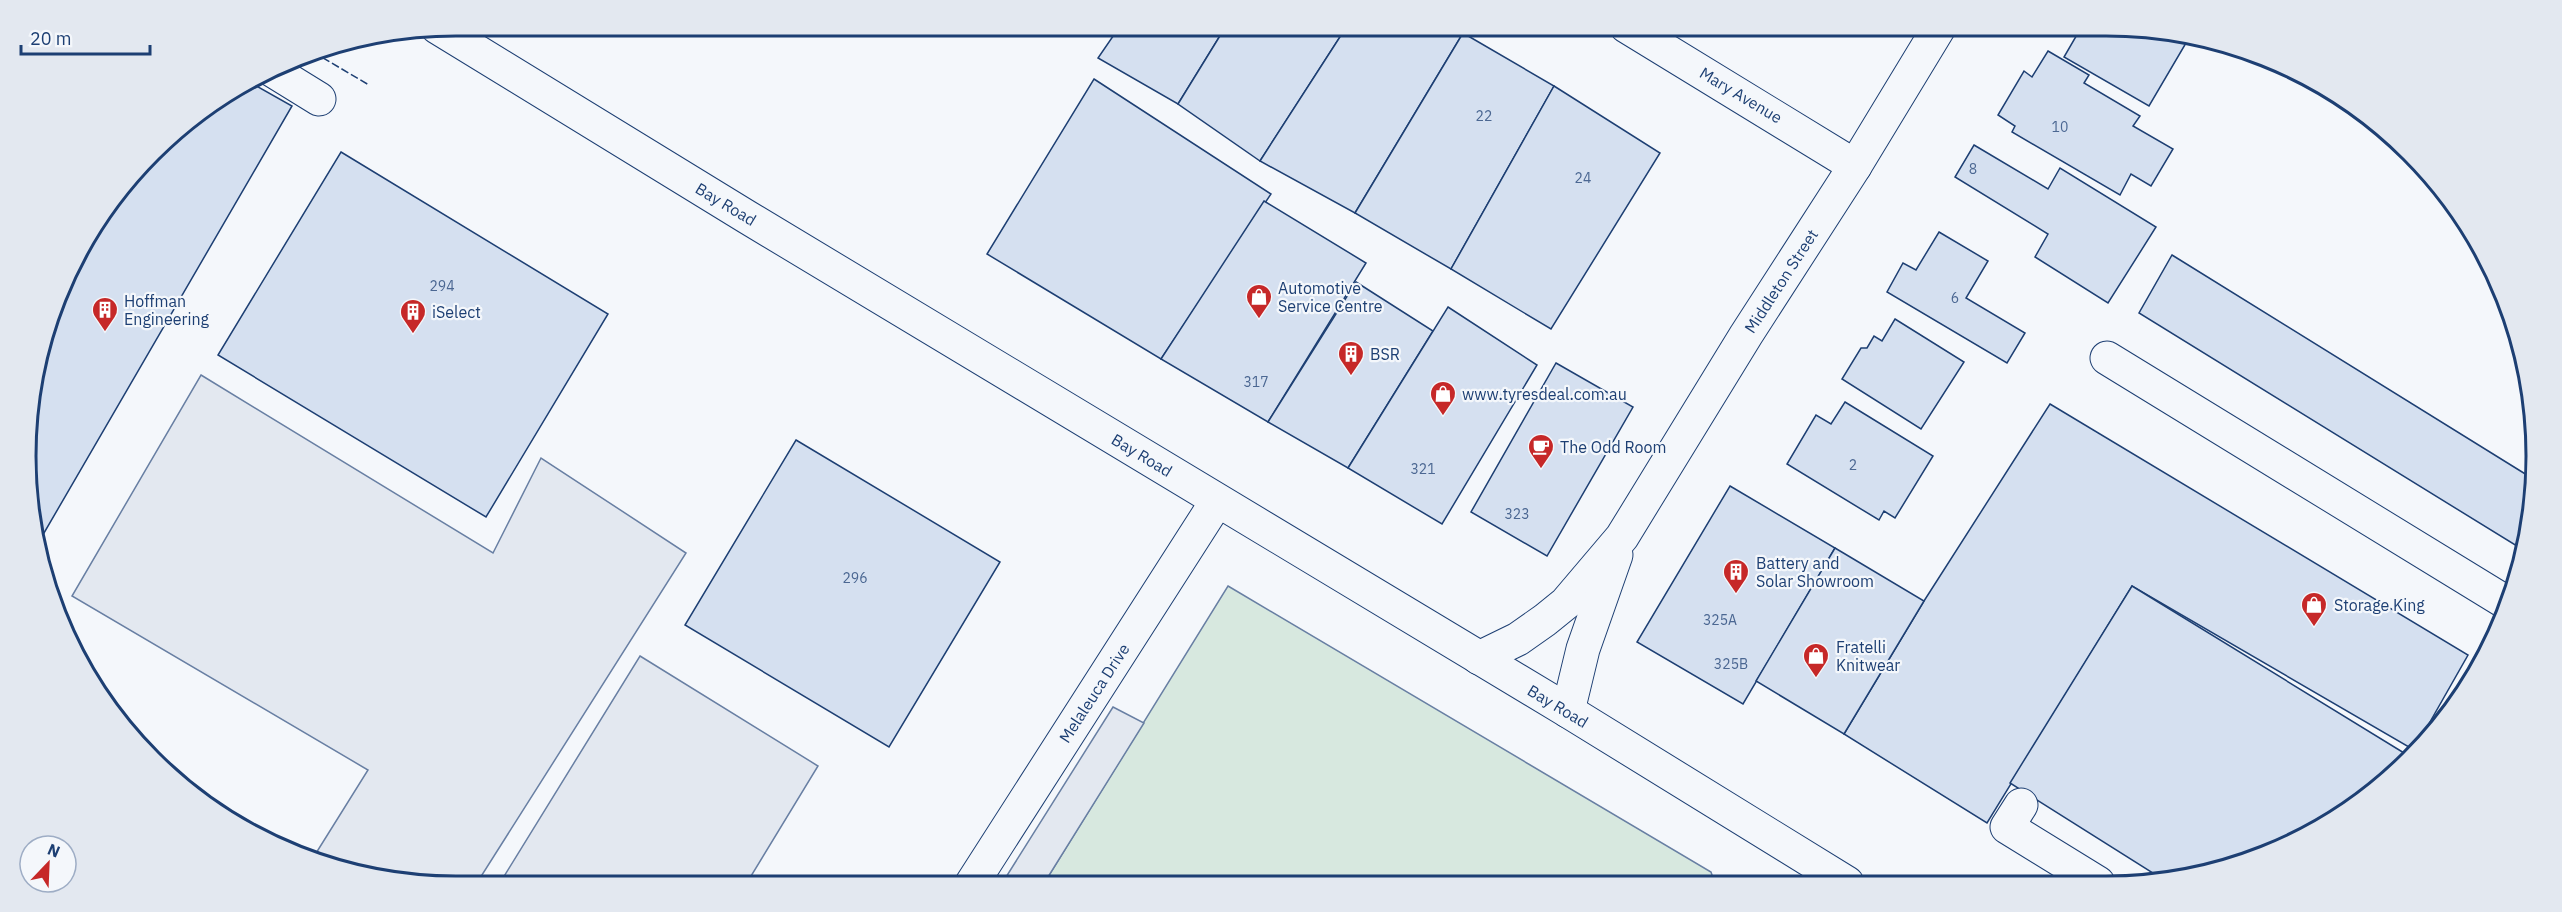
<svg xmlns="http://www.w3.org/2000/svg" width="2562" height="912" viewBox="0 0 2562 912" font-family="'IBM Plex Sans',sans-serif">
<rect width="100%" height="100%" fill="#f4f7fb"/>
<path fill="#d7e8df" stroke="#687fa3" stroke-width="1.5" d="M1228,586L1711,872L1715,884L1043,885Z"/>
<g fill="#e3e8f0" stroke="#687fa3" stroke-width="1.5">
<path d="M201,375L493,553L541,458L686,553L475,886H456L345,872L313,858L368,770L72,596Z"/>
<path d="M640,656L818,766L745,886H498Z"/>
<path d="M1113,707L1144,723L1043,885H1001Z"/>
</g>
<g fill="#d5e0f0" stroke="#1d3f73" stroke-width="1.5">
<path d="M1120,26H1226L1178,104L1098,58Z"/>
<path d="M1226,26H1347L1260,161L1178,104Z"/>
<path d="M1347,26H1450L1463,33L1355,213L1260,161Z"/>
<path d="M2082,26H2106L2169,34L2186,43L2149,106L2064,57Z"/>
<path d="M1463,33L1554,86L1451,269L1355,213Z"/>
<path d="M2048,51L2089,75L2084,83L2140,116L2133,126L2173,149L2151,186L2131,174L2120,195L2012,132L2015,126L1998,115L2024,71L2032,77Z"/>
<path d="M1094,79L1271,194L1161,359L987,254Z"/>
<path d="M251,83L292,106L37,545L26,484L29,400L70,265L115,194L172,133Z"/>
<path d="M1554,86L1660,153L1551,329L1451,269Z"/>
<path d="M1974,145L2048,189L2060,168L2156,227L2108,303L2035,257L2048,234L1955,177Z"/>
<path d="M341,152L608,314L486,517L218,355Z"/>
<path d="M1264,201L1366,263L1268,422L1161,359Z"/>
<path d="M1939,232L1988,261L1966,298L2025,333L2007,363L1887,292L1903,263L1916,270Z"/>
<path d="M2172,255L2535,480L2525,551L2139,313Z"/>
<path d="M1356,282L1433,331L1348,468L1268,422Z"/>
<path d="M1448,307L1537,365L1442,524L1348,468Z"/>
<path d="M1895,319L1964,362L1921,429L1842,379L1861,348H1867L1874,336L1882,341Z"/>
<path d="M1556,363L1633,407L1547,556L1471,512Z"/>
<path d="M1845,402L1933,456L1895,518L1884,511L1879,520L1787,464L1816,415L1831,424Z"/>
<path d="M2050,404L2468,655L2414,750L2132,586L1987,823L1844,734L1924,601Z"/>
<path d="M796,440L1000,562L889,747L685,625Z"/>
<path d="M1730,486L1835,548L1743,704L1637,642Z"/>
<path d="M1835,548L1924,601L1844,734L1756,681Z"/>
<path d="M2132,586L2409,756L2390,779L2296,842L2167,882L2010,783Z"/>
</g>
<g fill="none" stroke-linecap="round" stroke-linejoin="round">
<defs>
<g id="minor">
<path d="M1626,26L1855,166"/>
<path d="M272,70L319,99"/>
<path d="M2107,358L2507,603"/>
<path d="M1479,658L1518,639L1545,620L1566,603L1622,537L1746,335L1855,166L1940,26"/>
<path d="M1568,711L1583,649L1616,555"/>
<path d="M2021,805L2007,827L2098,883"/>
<path d="M971,885L1217,501"/>
</g>
<path id="major" d="M437,27L747,217L1568,711L1847,883"/>
</defs>
<use href="#minor" stroke="#1d3f73" stroke-width="35"/>
<use href="#major" stroke="#1d3f73" stroke-width="35"/>
<use href="#minor" stroke="#f4f7fb" stroke-width="33"/>
<use href="#major" stroke="#f4f7fb" stroke-width="33"/>
<path stroke="#1d3f73" stroke-width="1.5" stroke-dasharray="8 3" stroke-linecap="butt" d="M313,52L369,85"/>
</g>
<defs>
<symbol id="shop-pin" viewBox="-11 -11 22 30"><path d="M0 17L-7.5 6A9.5 9.5 0 1 1 7.5 6Z" fill="#c62828" stroke="#f4f7fb"/><path d="M-5-2.5h2.3a2.7 3.5 0 0 1 5.4 0H5L5.5 6h-11ZM-1.5-2.5h3a1.5 2.3 0 0 0-3 0Z" fill="#fff"/></symbol>
<symbol id="building-pin" viewBox="-11 -11 22 30"><path d="M0 17L-7.5 6A9.5 9.5 0 1 1 7.5 6Z" fill="#c62828" stroke="#f4f7fb"/><path d="M-4-6H4V6H1V3H-1V6H-4ZM-2.5-4.3h1.7v1.8h-1.7ZM.8-4.3h1.7v1.8H.8ZM-2.5-1h1.7V.8h-1.7ZM.8-1h1.7V.8H.8Z" fill="#fff"/></symbol>
<symbol id="cafe-pin" viewBox="-11 -11 22 30"><path d="M0 17L-7.5 6A9.5 9.5 0 1 1 7.5 6Z" fill="#c62828" stroke="#f4f7fb"/><path d="M-5.5-4.5H6V0H3Q3 3.5 0 3.5H-2.5Q-5.5 3.5-5.5 0ZM3-3.2v2h1.7v-2ZM-6 4.5H4V6H-6Z" fill="#fff"/></symbol>
</defs>
<g fill-rule="evenodd">
<use href="#shop-pin" x="1244" y="282" width="30" height="40"/>
<use href="#building-pin" x="90" y="295" width="30" height="40"/>
<use href="#building-pin" x="398" y="297" width="30" height="40"/>
<use href="#building-pin" x="1336" y="339" width="30" height="40"/>
<use href="#shop-pin" x="1428" y="379" width="30" height="40"/>
<use href="#cafe-pin" x="1526" y="432" width="30" height="40"/>
<use href="#building-pin" x="1721" y="557" width="30" height="40"/>
<use href="#shop-pin" x="2299" y="590" width="30" height="40"/>
<use href="#shop-pin" x="1801" y="641" width="30" height="40"/>
</g>
<g text-anchor="middle" dominant-baseline="central" stroke-width="4.5" stroke-linejoin="round" paint-order="stroke">
<g font-size="14" fill="#4b6792">
<text x="1484" y="116">22</text>
<text x="2060" y="127">10</text>
<text x="1973" y="169">8</text>
<text x="1583" y="178">24</text>
<text x="442" y="286">294</text>
<text x="1955" y="298">6</text>
<text x="1256" y="382">317</text>
<text x="1853" y="465">2</text>
<text x="1423" y="469">321</text>
<text x="1517" y="514">323</text>
<text x="855" y="578">296</text>
<text x="1720" y="620">325A</text>
<text x="1731" y="664">325B</text>
</g>
<g font-size="16" fill="#1d3f73" stroke="#f4f7fb">
<text transform="translate(1741 95) rotate(31)">Mary Avenue</text>
<text transform="translate(726 204) rotate(31)">Bay Road</text>
<text transform="translate(1781 281) rotate(-57)">Middleton Street</text>
<text transform="translate(1142 455) rotate(31)">Bay Road</text>
<text transform="translate(1094 693) rotate(-57)">Melaleuca Drive</text>
<text transform="translate(1558 706) rotate(31)">Bay Road</text>
</g>
<g font-size="16" fill="#1d3f73" stroke="#f4f7fb" text-anchor="start">
<text x="1278" y="288">Automotive<tspan x="1278" dy="18">Service Centre</tspan></text>
<text x="124" y="301">Hoffman<tspan x="124" dy="18">Engineering</tspan></text>
<text x="432" y="312">iSelect</text>
<text x="1370" y="354">BSR</text>
<text x="1462" y="394">www.tyresdeal.com.au</text>
<text x="1560" y="447">The Odd Room</text>
<text x="1756" y="563">Battery and<tspan x="1756" dy="18">Solar Showroom</tspan></text>
<text x="2334" y="605">Storage King</text>
<text x="1836" y="647">Fratelli<tspan x="1836" dy="18">Knitwear</tspan></text>
</g>
</g>
<path d="M0 0H2562V912H0ZM456 36H2106A420 420 0 0 1 2526 456V456A420 420 0 0 1 2106 876H456A420 420 0 0 1 36 456V456A420 420 0 0 1 456 36Z" fill="#e3e8f0" fill-rule="evenodd"/>
<path fill="none" stroke="#1d3f73" stroke-width="3" d="M456 36H2106A420 420 0 0 1 2526 456V456A420 420 0 0 1 2106 876H456A420 420 0 0 1 36 456V456A420 420 0 0 1 456 36Z"/>
<g transform="translate(48 864) rotate(23)"><circle r="28" fill="#f4f7fb" stroke="#9eadc5" stroke-width="1.5"/>
<path d="M0-4.5L10 22L0 15L-10 22Z" fill="#c62828"/>
<text y="-9" font-size="16" font-weight="bold" text-anchor="middle" fill="#1d3f73">N</text>
</g>
<path d="M21 45v9h129v-9" fill="none" stroke="#1d3f73" stroke-width="3"/>
<text x="30" y="45" font-size="18" fill="#1d3f73" stroke="#f4f7fb" stroke-width="4.5" paint-order="stroke">20 m</text>
</svg>
